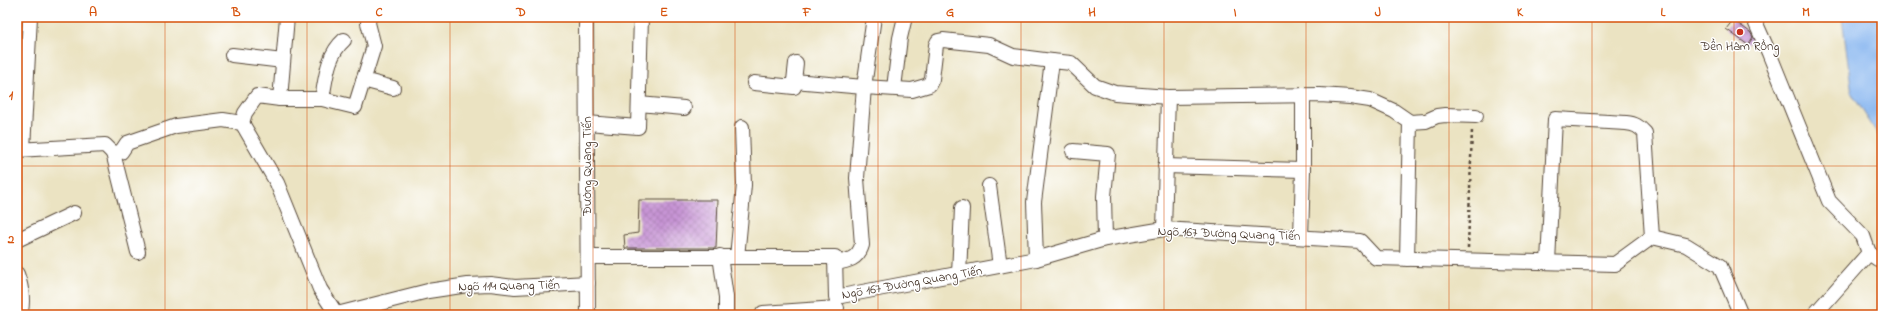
<svg xmlns="http://www.w3.org/2000/svg" width="1899" height="332" viewBox="0 0 1899 332" font-family="'Indie Flower',sans-serif">
<defs>
<pattern id="building-cross-hatch" width="8" height="8" patternUnits="userSpaceOnUse"><rect width="8" height="8" fill="#c794d5"/><path d="M0 0l8 8M0 8l8-8" fill="none" stroke="#a379ac"/></pattern>
</defs>
<rect width="100%" height="100%" fill="#fff"/>
<filter id="ink" filterUnits="userSpaceOnUse"><feTurbulence type="fractalNoise" baseFrequency=".025" numOctaves="2"/><feDisplacementMap in="SourceGraphic" scale="8" xChannelSelector="R" yChannelSelector="G"/><feConvolveMatrix kernelMatrix="1 2 1 2 8 2 1 2 1" color-interpolation-filters="sRGB"/></filter>
<filter id="wash" filterUnits="userSpaceOnUse"><feTurbulence type="fractalNoise" baseFrequency=".012" numOctaves="4" result="noise"/><feDisplacementMap in="SourceGraphic" scale="16" xChannelSelector="R" yChannelSelector="G"/><feGaussianBlur stdDeviation="0.9" result="paint"/><feColorMatrix in="noise" values="0 0 0 0 0 0 0 0 0 0 0 0 0 0 0 0 0 1.4 0 .05"/><feComposite in="paint" operator="in"/></filter>
<g filter="url(#wash)">
<rect width="100%" height="100%" fill="#ebe3c2"/>
<path fill="#84b4ef" stroke="#606f86" d="M1842,17H1882V141L1852,94Z"/>
<g id="blocks">
<g fill="url(#building-cross-hatch)">
<path d="M1733,20L1750,32L1753,37L1748,45L1726,29Z"/>
<path d="M639,200H718L716,248H625L624,235L638,233Z"/>
</g>
</g>
</g>
<g filter="url(#ink)">
<use href="#blocks" fill-opacity="0" stroke="#554637" stroke-width="1"/>
<g fill="none" stroke-linecap="round" stroke-linejoin="round">
<defs>
<g id="minor">
<path d="M586,17L588,315"/>
<path d="M1753,17L1769,53L1829,201L1863,236L1869,253"/>
<path d="M232,55L283,61"/>
<path d="M796,63L794,81L864,87L874,17"/>
<path d="M363,80L393,88"/>
<path d="M754,83L794,87V81"/>
<path d="M894,88L900,38L905,17"/>
<path d="M280,99L287,17"/>
<path d="M322,99C326,78 327,55 344,40"/>
<path d="M639,104L684,108"/>
<path d="M1410,122L1426,121L1437,116L1445,115L1476,116"/>
<path d="M242,123L245,113L257,96L280,99H322L355,107L374,46L368,23L369,17"/>
<path d="M587,123L638,127L641,17"/>
<path d="M23,149L30,17"/>
<path d="M17,150L105,145L113,153L121,152L127,143L176,126L223,120L242,123L277,183L320,289L337,315"/>
<path d="M1073,151L1108,154L1104,196L1105,239"/>
<path d="M113,153L138,252"/>
<path d="M1165,166L1303,170"/>
<path d="M989,186L1000,266"/>
<path d="M1164,229L1168,97"/>
<path d="M1301,237L1303,170V95"/>
<path d="M17,240L74,213"/>
<path d="M720,256L726,297V315"/>
<path d="M588,257H835L836,297L1036,259L1105,239L1164,229L1360,241L1376,258L1615,264L1652,237L1686,245L1720,266L1741,315"/>
<path d="M737,257L744,185L742,127"/>
<path d="M1036,259L1034,202L1052,61L1071,63L1095,86L1115,93L1168,97L1320,95L1350,97L1370,100L1394,111L1410,122L1407,259"/>
<path d="M1548,262L1555,119L1626,123C1635,124 1639,126 1645,133L1652,237"/>
<path d="M835,263C848,261 858,259 862,245L857,178L864,87L912,90L929,85L932,79L936,45L938,41L943,40L989,45L1013,56L1052,61"/>
<path d="M17,274C22,288 24,301 20,315"/>
<path d="M959,274L962,208"/>
<path d="M763,313L837,308"/>
<path d="M337,314L428,291L468,285L490,284L515,287L588,283"/>
<path d="M1814,315L1869,253L1882,262"/>
</g>
</defs>
<use href="#minor" stroke="#554637" stroke-width="16"/>
<path stroke="#554637" stroke-width="2.5" stroke-dasharray="3 3" stroke-linecap="butt" d="M1468,248L1472,129"/>
<use href="#minor" stroke="#fff" stroke-width="14"/>
</g>
</g>
<path fill="none" stroke="#d7540e" stroke-width="1" stroke-opacity="0.55" d="M165,17V315M307,17V315M450,17V315M593,17V315M735,17V315M878,17V315M1021,17V315M1164,17V315M1306,17V315M1449,17V315M1592,17V315M1734,17V315M17,166H1882"/>
<circle fill="#c8321e" stroke="#fff" stroke-width="1.5" cx="1740" cy="32" r="4"/>
<g text-anchor="middle" dominant-baseline="central" stroke-width="3" stroke-linejoin="round" paint-order="stroke">
<g font-size="13" fill="#3b2a1e" stroke="#fff">
<text x="1740" y="46">Đền Hàm Rồng</text>
</g>
<g font-size="13" fill="#3b2a1e" stroke="#fff">
<text transform="translate(587 166) rotate(-90)">Đường Quang Tiến</text>
<text transform="translate(1229 234) rotate(2)">Ngõ 167 Đường Quang Tiến</text>
<text transform="translate(912 283) rotate(-10)">Ngõ 167 Đường Quang Tiến</text>
<text transform="translate(509 286) rotate(-1)">Ngõ 114 Quang Tiến</text>
</g>
</g>
<rect width="1899" height="332" fill="none" stroke="#fff" stroke-width="44"/>
<rect x="22" y="22" width="1855" height="288" fill="none" stroke="#d7540e" stroke-width="1.5"/>
<g font-size="13" text-anchor="middle" font-weight="bold" fill="#d7540e">
<text x="93" y="16">A</text>
<text x="236" y="16">B</text>
<text x="379" y="16">C</text>
<text x="521" y="16">D</text>
<text x="664" y="16">E</text>
<text x="807" y="16">F</text>
<text x="950" y="16">G</text>
<text x="1092" y="16">H</text>
<text x="1235" y="16">I</text>
<text x="1378" y="16">J</text>
<text x="1520" y="16">K</text>
<text x="1663" y="16">L</text>
<text x="1806" y="16">M</text>
<text x="11" y="99">1</text>
<text x="11" y="243">2</text>
</g>
</svg>
